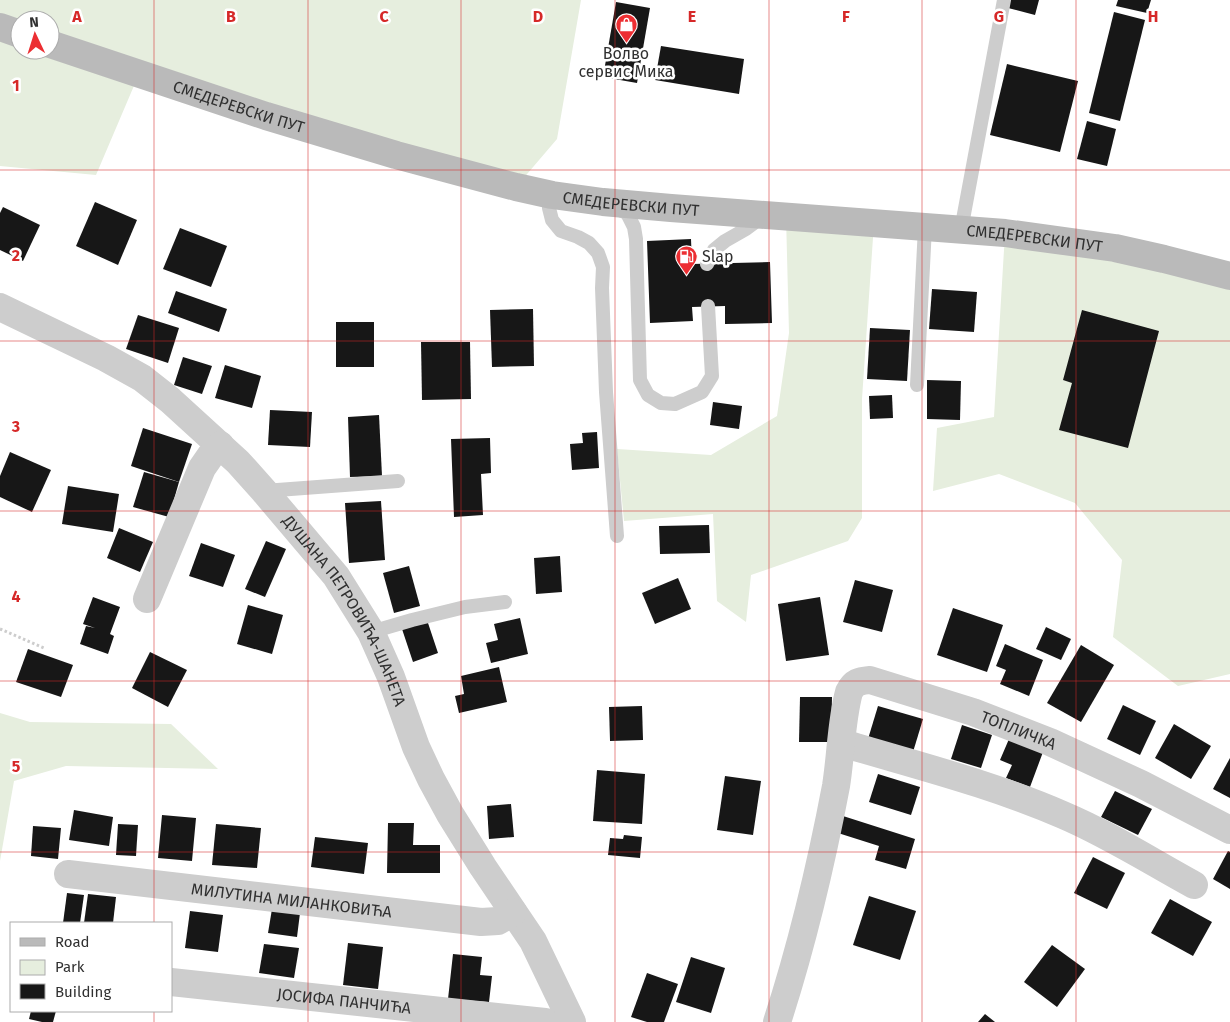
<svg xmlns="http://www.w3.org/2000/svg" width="1230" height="1022" viewBox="0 0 1230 1022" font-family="'Fira Sans',sans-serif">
<rect width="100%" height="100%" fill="#fff"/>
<g fill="#e6eede" fill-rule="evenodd">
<path d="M0,0H581L557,139L516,187L139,74L96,175L0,166ZM20,20H50V50H20Z"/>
<path d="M786,216L874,223L862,399V518L848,541L751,575L746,622L717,601L713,514L624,521L617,449L711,455L777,416L789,333Z"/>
<path d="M1005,233L1230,276V674L1178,686L1113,637L1122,560L1075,503L999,474L933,491L937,428L994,417Z"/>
<path d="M0,713L30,722L171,724L218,769L66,766L14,781L0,861Z"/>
</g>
<g fill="#171717">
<path d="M1010,0H1039L1035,15L1008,8Z"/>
<path d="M1118,0H1151L1147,13L1116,6Z"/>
<path d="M616,2L650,8L637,83L603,77Z"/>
<path d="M1114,12L1145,20L1120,121L1089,113Z"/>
<path d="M661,46L744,59L739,94L655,80Z"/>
<path d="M1007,64L1078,81L1060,152L990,135Z"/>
<path d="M1087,121L1116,129L1107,166L1077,159Z"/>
<path d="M95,202L137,220L118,265L76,246Z"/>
<path d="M3,207L40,225L23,261L0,250V213Z"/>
<path d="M180,228L227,246L211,287L163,269Z"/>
<path d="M691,239L692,264L770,262L772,323L725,324V306L692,307L693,321L650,323L647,241Z"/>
<path d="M932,289L977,292L974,332L929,329Z"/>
<path d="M176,291L227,309L219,332L168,313Z"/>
<path d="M533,309L534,366L492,367L490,310Z"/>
<path d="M1082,310L1159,331L1128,448L1059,430L1072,383L1063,380Z"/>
<path d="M138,315L179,328L168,363L126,349Z"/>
<rect x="336" y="322" width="38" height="45"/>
<path d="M870,328L910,330L907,381L867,379Z"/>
<path d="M421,342H470L471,399L422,400Z"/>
<path d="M183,357L212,366L202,394L174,385Z"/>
<path d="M225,365L261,376L252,408L215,398Z"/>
<path d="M927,380L961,381L960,420L927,419Z"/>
<path d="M892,395L893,418L870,419L869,396Z"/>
<path d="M713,402L742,406L739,429L710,425Z"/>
<path d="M270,410L312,412L310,447L268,445Z"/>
<path d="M379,415L382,476L350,477L348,417Z"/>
<path d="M143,428L192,444L179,482L131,466Z"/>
<path d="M597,432L599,468L572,470L570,444L583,443L582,433Z"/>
<path d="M490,438L491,473L481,474L483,515L454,517L451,439Z"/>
<path d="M10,452L51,470L32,512L0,497V476Z"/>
<path d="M144,472L179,482L169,517L133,507Z"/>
<path d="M68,486L119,494L113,532L62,524Z"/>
<path d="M381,501L385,560L349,563L345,503Z"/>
<path d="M709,525L710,553L660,554L659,526Z"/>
<path d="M119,528L153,542L140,572L107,558Z"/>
<path d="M266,541L286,549L265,597L245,589Z"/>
<path d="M201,543L235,555L223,587L189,576Z"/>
<path d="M560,556L562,592L536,594L534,558Z"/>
<path d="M409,566L420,606L394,613L383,573Z"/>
<path d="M678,578L691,609L655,624L642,593Z"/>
<path d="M855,580L893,590L882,632L843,622Z"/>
<path d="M93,597L120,607L110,634L114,636L108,654L80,644L86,626L95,628L83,624Z"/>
<path d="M820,597L829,655L786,661L778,604Z"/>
<path d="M248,605L283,615L272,654L237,644Z"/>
<path d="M953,608L1003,625L987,672L937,655Z"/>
<path d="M520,618L528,654L491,663L486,643L498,640L494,624Z"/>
<path d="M427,620L438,653L413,662L402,629Z"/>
<path d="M1046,627L1071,639L1061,660L1036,649Z"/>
<path d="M1005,644L1043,660L1029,696L1000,684L1006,670L996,666Z"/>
<path d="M1081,645L1114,665L1081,722L1047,703Z"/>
<path d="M28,649L73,665L61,697L16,682Z"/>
<path d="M150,652L187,670L168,707L132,688Z"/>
<path d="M499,667L507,702L459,713L455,696L464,694L461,676Z"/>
<path d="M800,697H832L831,742H799Z"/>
<path d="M1123,705L1156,721L1140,755L1107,739Z"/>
<path d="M642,706L643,740L610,741L609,707Z"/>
<path d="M878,706L923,719L913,752L868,739Z"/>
<path d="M1174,724L1211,746L1191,779L1155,758Z"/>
<path d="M962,725L992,735L981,768L951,759Z"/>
<path d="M1009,739L1043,752L1030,787L1006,778L1012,765L1000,760Z"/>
<path d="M1230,758V798L1213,789Z"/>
<path d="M597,770L645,774L642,824L593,821Z"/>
<path d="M878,774L920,787L911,815L869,802Z"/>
<path d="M725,776L761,781L753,835L717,830Z"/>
<path d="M1115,791L1152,809L1138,835L1101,817Z"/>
<path d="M511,804L514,837L489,839L487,806Z"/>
<path d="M74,810L113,817L109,846L69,840Z"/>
<path d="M162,815L196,818L192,861L158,858Z"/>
<path d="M843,816L915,839L906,869L875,860L879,846L838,833Z"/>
<path d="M388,823H414L413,845H440V873H387Z"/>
<path d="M118,824L138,825L136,856L116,855Z"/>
<path d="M216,824L261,828L257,868L212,865Z"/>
<path d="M33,826L61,828L58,859L31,856Z"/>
<path d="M624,835L642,837L640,858L608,855L610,838L623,839Z"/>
<path d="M315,837L368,843L364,874L311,867Z"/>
<path d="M1228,851L1230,852V889L1213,879Z"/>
<path d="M1093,857L1125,873L1107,909L1074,893Z"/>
<path d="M67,893L84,895L80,923H63Z"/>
<path d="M88,894L116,897L113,923H84Z"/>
<path d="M869,896L916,911L900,960L853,945Z"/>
<path d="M1170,899L1212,922L1193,956L1151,933Z"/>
<path d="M272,909L300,913L297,937L268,933Z"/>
<path d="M190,911L223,915L218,952L185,948Z"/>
<path d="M348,943L383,947L378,989L343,985Z"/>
<path d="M264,944L299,948L294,978L259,973Z"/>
<path d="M1052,945L1085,969L1057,1007L1024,982Z"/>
<path d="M453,954L482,957L480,975L492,976L489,1002L448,999Z"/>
<path d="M691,957L725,968L711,1013L676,1002Z"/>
<path d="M647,973L678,984L664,1022H647L631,1017Z"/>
<path d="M31,1011H56L53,1022H42L29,1019Z"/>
<path d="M985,1014L995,1022H978Z"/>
</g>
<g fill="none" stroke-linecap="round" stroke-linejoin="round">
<path stroke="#cdcdcd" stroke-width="3" stroke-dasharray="2.5 2.5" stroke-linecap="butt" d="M0,629L44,648"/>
<g stroke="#cdcdcd" stroke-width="14">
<path d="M552,195L549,208L552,220L561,231L578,237L589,243L598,253L603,267L602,288L606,392L617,536"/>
<path d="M615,208L627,213L634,227L636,239L640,380L648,395L661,403L675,404L702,392L712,376L708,306"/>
<path d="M961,230L1004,0"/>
<path d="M707,264L714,250L725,241L746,229L762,217"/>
<path d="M917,385L925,227"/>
<path d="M264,491L398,481"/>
<path d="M371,632L412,620L465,607L505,602"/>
</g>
<g stroke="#cdcdcd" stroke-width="28">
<path id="s1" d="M0,307L106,358L142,378L170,400L238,462L264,491L336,576L371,632L391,677L416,747L431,779L450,814L483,867L533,941L572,1022"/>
<path d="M147,599L202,468L211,455L220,445"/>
<path d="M842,743C915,765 992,784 1063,815C1108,834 1150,861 1194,885"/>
<path id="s2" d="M68,874L481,922L498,921L513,912"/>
<path id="s3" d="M171,982L545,1022"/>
<path id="s4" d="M777,1022C802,945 821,865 836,786C841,755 841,722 849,692C854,682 859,681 870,680L973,712L1050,742L1141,784L1230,830"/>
</g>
<g stroke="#bababa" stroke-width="28">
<path d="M0,27L20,34"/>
<path id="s5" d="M50,44L266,116L396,155L516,187L552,195L603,202L671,208L1005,233L1115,248L1164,259L1230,276"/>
</g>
</g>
<path fill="none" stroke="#d62828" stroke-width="1" stroke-opacity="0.55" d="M154,0V923M308,0V1022M461,0V1022M615,0V1022M769,0V1022M922,0V1022M1076,0V1022M0,170H1230M0,341H1230M0,511H1230M0,681H1230M0,852H1230M154,1011V1022"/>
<defs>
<symbol id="shop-pin" viewBox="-11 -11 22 30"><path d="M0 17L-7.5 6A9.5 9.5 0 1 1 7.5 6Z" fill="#ec2e32" stroke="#fff"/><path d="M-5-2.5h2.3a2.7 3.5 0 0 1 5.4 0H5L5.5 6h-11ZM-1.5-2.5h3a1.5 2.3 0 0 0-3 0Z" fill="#fff"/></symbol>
<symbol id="fuel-pin" viewBox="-11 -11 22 30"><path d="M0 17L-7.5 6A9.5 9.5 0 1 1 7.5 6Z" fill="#ec2e32" stroke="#fff"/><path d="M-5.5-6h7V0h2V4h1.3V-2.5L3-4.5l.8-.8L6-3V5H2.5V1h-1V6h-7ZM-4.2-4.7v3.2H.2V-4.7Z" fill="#fff"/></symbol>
</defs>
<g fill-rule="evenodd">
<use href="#shop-pin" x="614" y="12" width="25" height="34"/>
<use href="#fuel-pin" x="674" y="244" width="25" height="34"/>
</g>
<g text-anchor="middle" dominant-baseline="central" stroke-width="5" stroke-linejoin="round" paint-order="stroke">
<g font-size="16" fill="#303030" stroke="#fff">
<text x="626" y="53">Волво<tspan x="626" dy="18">сервис Мика</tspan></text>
<text x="702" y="256" text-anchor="start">Slap</text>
</g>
<g font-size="16" fill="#303030" stroke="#fff">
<text stroke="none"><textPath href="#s5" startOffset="199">СМЕДЕРЕВСКИ ПУТ</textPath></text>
<text stroke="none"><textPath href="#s5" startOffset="604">СМЕДЕРЕВСКИ ПУТ</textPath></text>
<text stroke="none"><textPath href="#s5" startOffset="1009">СМЕДЕРЕВСКИ ПУТ</textPath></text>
<text stroke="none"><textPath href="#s1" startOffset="471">ДУШАНА ПЕТРОВИЋА-ШАНЕТА</textPath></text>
<text stroke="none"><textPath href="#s4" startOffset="521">ТОПЛИЧКА</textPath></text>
<text stroke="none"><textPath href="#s2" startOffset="225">МИЛУТИНА МИЛАНКОВИЋА</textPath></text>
<text stroke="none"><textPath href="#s3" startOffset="174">ЈОСИФА ПАНЧИЋА</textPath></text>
</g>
</g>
<g font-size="16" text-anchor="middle" font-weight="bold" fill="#d62828" stroke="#fff" stroke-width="5" stroke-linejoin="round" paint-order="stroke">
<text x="77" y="22">A</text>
<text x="231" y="22">B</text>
<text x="384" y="22">C</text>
<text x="538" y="22">D</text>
<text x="692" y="22">E</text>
<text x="846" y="22">F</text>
<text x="999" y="22">G</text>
<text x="1153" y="22">H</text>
<text x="16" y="91">1</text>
<text x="16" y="261">2</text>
<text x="16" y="432">3</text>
<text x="16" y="602">4</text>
<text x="16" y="772">5</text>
</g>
<rect x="10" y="922" width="162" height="90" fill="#ffffff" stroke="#acacac"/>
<rect x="20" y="938" width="25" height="8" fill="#bababa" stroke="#acacac"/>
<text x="55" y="947" font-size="15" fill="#303030">Road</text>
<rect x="20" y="960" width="25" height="15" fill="#e6eede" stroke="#acacac"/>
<text x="55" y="972" font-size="15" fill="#303030">Park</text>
<rect x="20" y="984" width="25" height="15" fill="#171717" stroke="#acacac"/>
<text x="55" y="997" font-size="15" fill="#303030">Building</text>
<g transform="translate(35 35) rotate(356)"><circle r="24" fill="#ffffff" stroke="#acacac"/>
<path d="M0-4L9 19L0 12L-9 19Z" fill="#ec2e32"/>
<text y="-8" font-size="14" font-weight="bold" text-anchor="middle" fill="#303030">N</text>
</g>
</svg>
